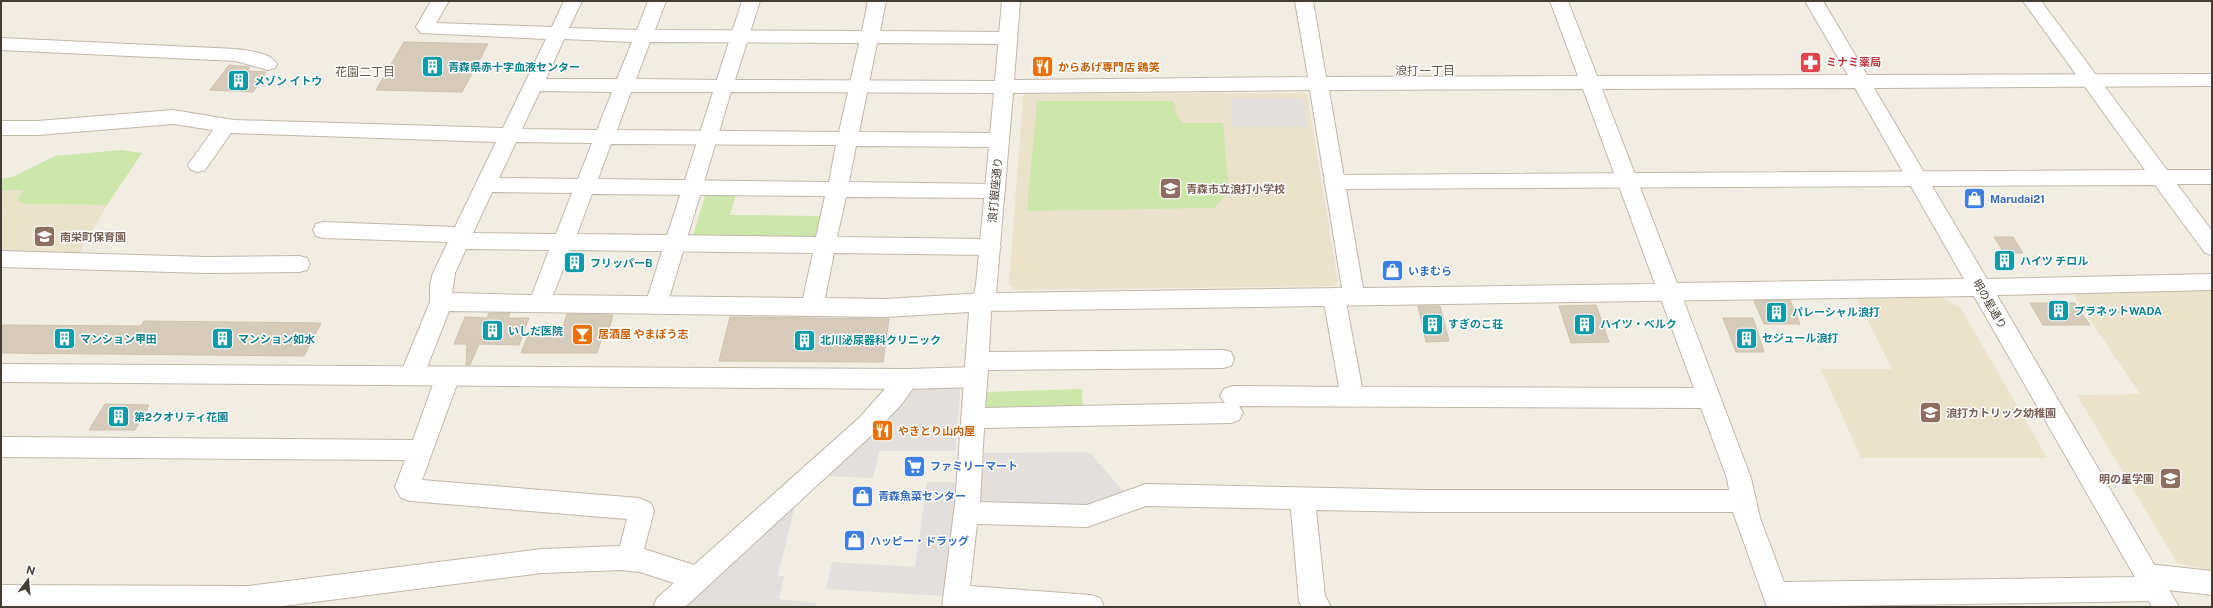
<svg xmlns="http://www.w3.org/2000/svg" width="2213" height="608" viewBox="0 0 2213 608" font-family="'Public Sans','Noto Sans JP',sans-serif">
<rect width="100%" height="100%" fill="#f2ede3"/>
<g fill="#ebe2cc">
<path d="M1307,93L1338,282L1335,286L1015,290L1009,284L1023,97L1026,94Z"/>
<path d="M23,190L25,204L107,205L77,257L1,256V217L4,214L1,211V191Z"/>
<path d="M2212,289V570L2177,563L2077,395L2140,394L2071,291Z"/>
<path d="M1938,296L1961,308L2047,458H1861L1821,369H1892L1856,297Z"/>
</g>
<g fill="#cde7ab">
<path d="M1037,101H1174L1177,116L1183,123H1223L1229,192L1214,208L1027,211Z"/>
<path d="M121,150L142,153L107,205L25,204L17,200L23,190L1,191V179L12,177L55,156Z"/>
<path d="M706,193L736,194L730,215L825,216L820,241L696,240L693,235Z"/>
<path d="M1082,389L1083,412L985,414V392Z"/>
</g>
<g fill="#e2dfdc">
<path d="M1230,98H1303L1307,127H1233Z"/>
<path d="M961,385L955,451H879L873,478L823,476L915,386Z"/>
<path d="M1086,452L1091,454L1125,493L1086,511L979,508L984,453Z"/>
<path d="M927,482H958L944,596L826,589L832,562L915,567Z"/>
<path d="M797,497L778,576H784L779,599L817,603L816,607H677Z"/>
</g>
<g fill="#d6cbbb" stroke="#cec0ac">
<path d="M404,42L488,44L462,92L376,90Z"/>
<path d="M229,65L250,67L247,71L266,72L253,92L210,90Z"/>
<path d="M1994,237H2013L2023,253H2004Z"/>
<path d="M1790,300L1800,324H1764L1754,301Z"/>
<path d="M2030,303H2075L2090,325H2043Z"/>
<path d="M1596,305L1609,342L1571,343L1559,306Z"/>
<path d="M1418,306H1440L1449,341L1426,342Z"/>
<path d="M489,313H510L508,318H529L519,345L479,344L470,365H466L467,344H454L465,317L487,318Z"/>
<path d="M567,314L613,315L608,332H604L597,353H521L529,333H561Z"/>
<path d="M730,317L889,319L883,362L719,361Z"/>
<path d="M1723,318H1753L1764,352H1736Z"/>
<path d="M144,321L321,323L304,356L1,353V325L141,326Z"/>
<path d="M105,404L149,405L135,430H89Z"/>
</g>
<g fill="none" stroke-linecap="round" stroke-linejoin="round">
<defs>
<g id="minor">
<path d="M431,1H449L436,23L552,27L564,1H582L569,28L637,30L648,1H666L655,30L862,31L868,1H886L880,31L1008,32L1014,34L1017,38L1014,42L1008,44L877,43L859,132L999,133L1006,135L1009,140L1006,145L999,147L856,146L849,182L995,184L1002,186L1005,191L1002,196L995,198L846,197L837,237L990,239L997,241L1001,247L997,253L990,255L834,253L825,298L886,299L983,293L991,296L994,302L991,312L989,352L1223,350L1231,352L1234,359L1231,366L1223,368L988,370L985,408L1225,403L1220,396L1224,389L1232,386L1339,387L1323,297L1326,291L1334,288L1342,291L1345,297L1362,387L1694,388L1658,291L1661,285L1669,282L1677,285L1680,291L1751,478L1760,518L1784,582L2136,577L2139,568L2148,564L2212,571V595L2168,590L2165,598L2156,601L1767,607L1733,512H1425L1316,510L1325,596L1331,607H1302L1299,601L1291,509L1146,506L1087,527L977,524L970,586L1091,595L1100,598L1104,607H942L955,504L969,312L886,317L449,311L424,375L420,382L412,384L404,382L400,375L430,302V285L433,273L448,242L323,238L316,236L313,230L316,224L323,222L455,227L496,142L231,133L205,170L198,172L191,170L188,165L213,130L173,124L38,135H1V121H38L173,110L234,120L503,128L546,39L421,33L416,27ZM564,39L632,42L617,79H546ZM650,42L859,43L839,132L617,130L631,92H724L731,91L733,86L731,81L724,80L636,79ZM540,91L612,92L597,130L522,129ZM516,142L592,143L578,179L499,178ZM611,144L836,145L829,182L598,179ZM492,192L572,193L556,234L473,233ZM592,194L825,196L816,237L577,234ZM466,249L549,250L532,295L452,293L455,273ZM571,250L813,253L803,298L553,295ZM1239,406L1701,408L1727,478L1729,490H1425L1146,484L1087,505L980,502L984,428L1231,423L1239,420L1243,413Z"/>
<path d="M2023,1H2041L2167,170H2212V184H2177L2212,231V255L2205,253L2155,185L1334,189L1327,187L1324,182L1327,177L1334,175L2145,170Z"/>
<path d="M1,38L236,49C249,51 270,52 277,64L275,68L268,70L236,61L1,50Z"/>
<path d="M1,251L206,257L299,256L307,258L310,264L307,270L299,272L206,273L1,267Z"/>
<path d="M448,367L456,369L460,376L422,480L639,498L651,503L654,511L644,549L694,565L859,418L900,372L908,369L916,372L920,379L900,406L875,432L685,607H653L657,598L674,583L640,572L621,570L542,573L275,607H1V585L249,586L542,549L620,546L627,519L410,501L401,498L395,487L405,460L1,457V437L413,440L436,376L440,369Z"/>
</g>
<g id="tertiary">
<path d="M742,1H760L735,80L995,81L1002,1H1020L1014,80L1308,77L1295,1H1313L1326,77L1578,76L1550,1H1568L1597,76L1848,75L1805,1H1823L1867,75L2212,74V86L1874,88L1987,279L2212,274V290L1997,295L2179,607H2152L1974,296L983,311L975,308L972,302L976,285L994,93L731,92L667,305L664,311L656,314L648,311L645,305ZM1855,88L1964,279L1677,283L1602,89ZM1583,89L1655,284L1363,288L1329,90ZM1310,90L1342,288L996,293L1013,93Z"/>
<path d="M1,364L908,369L975,367L983,370L987,377L983,384L975,387L908,389L1,382Z"/>
</g>
</defs>
<use href="#minor" stroke="#c0b7a9" stroke-width="2"/>
<use href="#tertiary" stroke="#c0b7a9" stroke-width="2"/>
<use href="#minor" fill="#fff" fill-rule="evenodd"/>
<use href="#tertiary" fill="#fff" fill-rule="evenodd"/>
</g>
<defs>
<symbol id="pharmacy-square" viewBox="-11 -11 22 22"><rect x="-9" y="-9" width="18" height="18" rx="4" fill="#e0444e" stroke="#fff"/><path d="M-2-6h4v4h4v4h-4v4h-4v-4h-4v-4h4Z" fill="#fff"/></symbol>
<symbol id="building-square" viewBox="-11 -11 22 22"><rect x="-9" y="-9" width="18" height="18" rx="4" fill="#0f9aa8" stroke="#fff"/><path d="M-4-6H4V6H1V3H-1V6H-4ZM-2.5-4.3h1.7v1.8h-1.7ZM.8-4.3h1.7v1.8H.8ZM-2.5-1h1.7V.8h-1.7ZM.8-1h1.7V.8H.8Z" fill="#fff"/></symbol>
<symbol id="restaurant-square" viewBox="-11 -11 22 22"><rect x="-9" y="-9" width="18" height="18" rx="4" fill="#e8710a" stroke="#fff"/><path d="M-5-6h1v4h1v-4h1v4h1v-4h1v5L-1.5 .5V6h-2V.5L-5-1ZM5-6V6H3V1.5H1.5Q1.5-4 5-6Z" fill="#fff"/></symbol>
<symbol id="school-square" viewBox="-11 -11 22 22"><rect x="-9" y="-9" width="18" height="18" rx="4" fill="#8d6e63" stroke="#fff"/><path d="M0-5L7-2L0 1L-7-2ZM-4 1L0 2.5L4 1V4Q0 6-4 4Z" fill="#fff"/></symbol>
<symbol id="shop-square" viewBox="-11 -11 22 22"><rect x="-9" y="-9" width="18" height="18" rx="4" fill="#3f7fe0" stroke="#fff"/><path d="M-5-2.5h2.3a2.7 3.5 0 0 1 5.4 0H5L5.5 6h-11ZM-1.5-2.5h3a1.5 2.3 0 0 0-3 0Z" fill="#fff"/></symbol>
<symbol id="bar-square" viewBox="-11 -11 22 22"><rect x="-9" y="-9" width="18" height="18" rx="4" fill="#e8710a" stroke="#fff"/><path d="M-6-5H6L.8 .8V4.5H3.5V6h-7V4.5H-.8V.8Z" fill="#fff"/></symbol>
<symbol id="supermarket-square" viewBox="-11 -11 22 22"><rect x="-9" y="-9" width="18" height="18" rx="4" fill="#3f7fe0" stroke="#fff"/><path d="M-6-5.5h2.5l.6 2H6L4.5 2H-2.5L-4.4-4H-6ZM-1.5 3.2a1.3 1.3 0 1 0 .1 0ZM3 3.2a1.3 1.3 0 1 0 .1 0Z" fill="#fff"/></symbol>
</defs>
<g fill-rule="evenodd">
<use href="#pharmacy-square" x="1798" y="50" width="25" height="25"/>
<use href="#building-square" x="420" y="54" width="25" height="25"/>
<use href="#restaurant-square" x="1030" y="54" width="25" height="25"/>
<use href="#building-square" x="226" y="68" width="25" height="25"/>
<use href="#school-square" x="1158" y="176" width="25" height="25"/>
<use href="#shop-square" x="1962" y="186" width="25" height="25"/>
<use href="#school-square" x="32" y="224" width="25" height="25"/>
<use href="#building-square" x="1992" y="248" width="25" height="25"/>
<use href="#building-square" x="562" y="250" width="25" height="25"/>
<use href="#shop-square" x="1380" y="258" width="25" height="25"/>
<use href="#building-square" x="2046" y="298" width="25" height="25"/>
<use href="#building-square" x="1764" y="300" width="25" height="25"/>
<use href="#building-square" x="1420" y="312" width="25" height="25"/>
<use href="#building-square" x="1572" y="312" width="25" height="25"/>
<use href="#building-square" x="480" y="318" width="25" height="25"/>
<use href="#bar-square" x="570" y="322" width="25" height="25"/>
<use href="#building-square" x="1734" y="326" width="25" height="25"/>
<use href="#building-square" x="52" y="326" width="25" height="25"/>
<use href="#building-square" x="210" y="326" width="25" height="25"/>
<use href="#building-square" x="792" y="328" width="25" height="25"/>
<use href="#school-square" x="1918" y="400" width="25" height="25"/>
<use href="#building-square" x="106" y="404" width="25" height="25"/>
<use href="#restaurant-square" x="870" y="418" width="25" height="25"/>
<use href="#supermarket-square" x="902" y="454" width="25" height="25"/>
<use href="#school-square" x="2158" y="466" width="25" height="25"/>
<use href="#shop-square" x="850" y="484" width="25" height="25"/>
<use href="#shop-square" x="842" y="528" width="25" height="25"/>
</g>
<g text-anchor="middle" dominant-baseline="central" stroke-width="3" stroke-linejoin="round" paint-order="stroke">
<g font-size="11" font-weight="bold" fill="#be3a42" stroke="#fff" text-anchor="start">
<text x="1826" y="62">ミナミ薬局</text>
</g>
<g font-size="11" font-weight="bold" fill="#0d838f" stroke="#fff" text-anchor="start">
<text x="448" y="67">青森県赤十字血液センター</text>
<text x="254" y="81">メゾン イトウ</text>
<text x="2020" y="261">ハイツ チロル</text>
<text x="590" y="263">フリッパーB</text>
<text x="2074" y="311">プラネットWADA</text>
<text x="1792" y="312">パレーシャル浪打</text>
<text x="1448" y="324">すぎのこ荘</text>
<text x="1600" y="324">ハイツ・ベルク</text>
<text x="508" y="331">いしだ医院</text>
<text x="1762" y="338">セジュール浪打</text>
<text x="80" y="339">マンション甲田</text>
<text x="238" y="339">マンション如水</text>
<text x="820" y="340">北川泌尿器科クリニック</text>
<text x="134" y="417">第2クオリティ花園</text>
</g>
<g font-size="11" font-weight="bold" fill="#c56008" stroke="#fff" text-anchor="start">
<text x="1058" y="67">からあげ専門店 鶏笑</text>
<text x="598" y="334">居酒屋 やまぼう志</text>
<text x="898" y="431">やきとり山内屋</text>
</g>
<g font-size="11" font-weight="bold" fill="#785e54" stroke="#fff" text-anchor="start">
<text x="1186" y="189">青森市立浪打小学校</text>
<text x="60" y="237">南栄町保育園</text>
<text x="1946" y="413">浪打カトリック幼稚園</text>
<text x="2154" y="479" text-anchor="end">明の星学園</text>
</g>
<g font-size="11" fill="#433d33" stroke="#fff">
<text transform="translate(995 190) rotate(-85)">浪打銀座通り</text>
<text transform="translate(1990 304) rotate(60)">明の星通り</text>
</g>
<g font-size="11" font-weight="bold" fill="#366cbe" stroke="#fff" text-anchor="start">
<text x="1990" y="199">Marudai21</text>
<text x="1408" y="271">いまむら</text>
<text x="930" y="466">ファミリーマート</text>
<text x="878" y="496">青森魚菜センター</text>
<text x="870" y="541">ハッピー・ドラッグ</text>
</g>
<g font-size="12" fill="#665a4a" stroke="#fff">
<text x="1425" y="71">浪打一丁目</text>
<text x="365" y="72">花園二丁目</text>
</g>
</g>
<rect width="2213" height="608" fill="none" stroke="#433d33" stroke-width="4"/>
<g transform="translate(28 580) rotate(16)" stroke="#ffffff" stroke-width="3" paint-order="stroke">
<path d="M0-3L7 15L0 10L-7 15Z" fill="#433d33"/>
<text y="-6" font-size="11" font-weight="bold" text-anchor="middle" fill="#433d33">N</text>
</g>
</svg>
